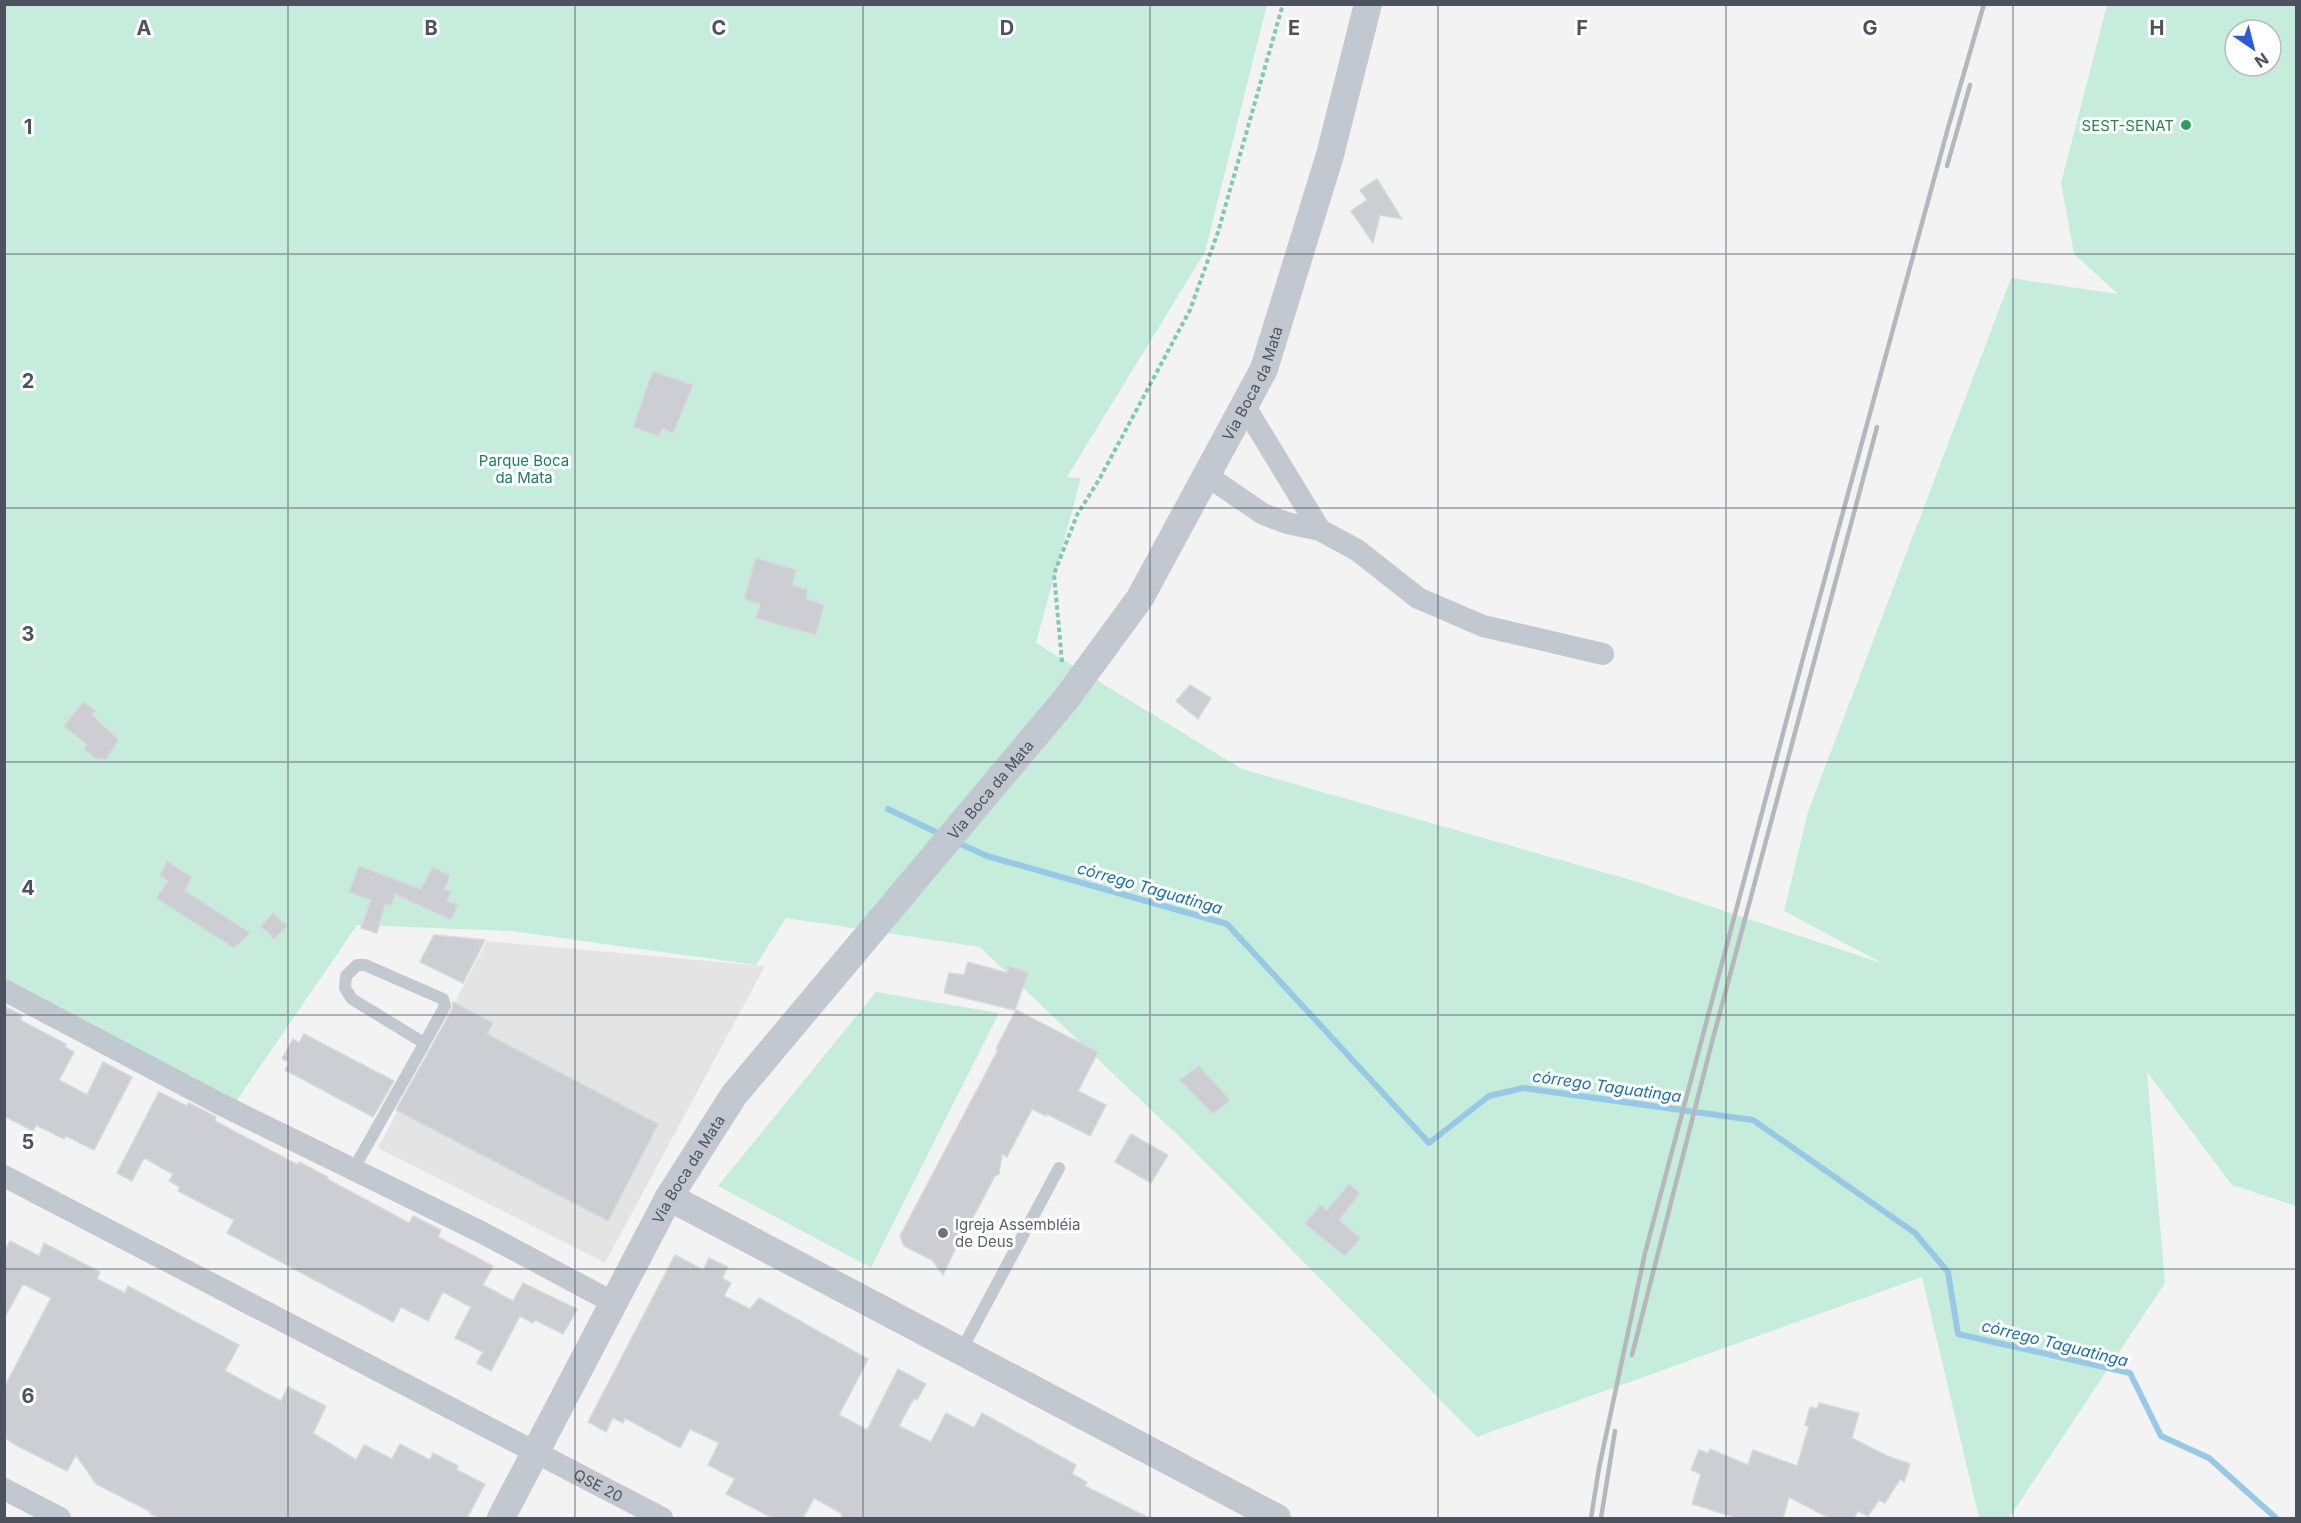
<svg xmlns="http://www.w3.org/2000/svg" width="2301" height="1523" viewBox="0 0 2301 1523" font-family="Inter,sans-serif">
<rect width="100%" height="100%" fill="#f4f3f3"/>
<path fill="#e5e4e4" d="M487,941L765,966L605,1263L378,1148Z"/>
<g fill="#c6eddb" fill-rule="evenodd">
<path d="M4,5H1267L1205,252L1067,477L1081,478L1036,643L1242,769L1631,880L1884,964L1784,911L1808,812L2011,278L2118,294L2074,254L2061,183L2107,5H2296V1206L2232,1185L2147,1072L2165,1283L2009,1518H1979L1922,1277L1477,1437L1188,1145L980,947L786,918L756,965L511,931L357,925L229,1112L5,991ZM2235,30H2271V66H2235Z"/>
<path d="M876,992L999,1013L871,1268L718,1186Z"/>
</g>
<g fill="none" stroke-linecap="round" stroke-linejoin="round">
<g stroke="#97c9e6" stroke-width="6">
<path d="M888,809L942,835"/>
<path d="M956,842L987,856L1227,924L1429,1143L1489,1096L1523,1088L1753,1120L1915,1233L1948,1272L1958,1334L2130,1373L2161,1436L2209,1458L2276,1518"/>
</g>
</g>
<g fill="#cdced4" stroke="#d7d8dd" stroke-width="1.5">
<path d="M1377,179L1402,219L1380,215L1373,243L1351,211L1367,200L1360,190Z"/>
<path d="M653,371L693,385L673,433L662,428L659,436L633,427Z"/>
<path d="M756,558L796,570L792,585L808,590L806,599L824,605L816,635L756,618L760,604L744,599Z"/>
<path d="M1190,685L1211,698L1198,719L1176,701Z"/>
<path d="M83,702L96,711L92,715L119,740L105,760L101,758L99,760L84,750L87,745L64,726Z"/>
<path d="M167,861L192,877L185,891L250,933L234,948L156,898L168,881L160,875Z"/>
<path d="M359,866L421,889L433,867L450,876L444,889L451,892L447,901L458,905L451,920L395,894L391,906L385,904L377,933L361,928L371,900L349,892Z"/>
<path d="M273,913L287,926L274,939L261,926Z"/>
<path d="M434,935L485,940L463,983L420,962Z"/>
<path d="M968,962L1007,973L1009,966L1028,973L1015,1010L944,993L949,973L964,975Z"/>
<path d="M453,1002L493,1023L487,1034L658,1124L608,1221L396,1110L452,1010Z"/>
<path d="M4,1006L22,1015L20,1020L66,1044L65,1047L74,1052L59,1080L87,1095L103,1062L132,1077L94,1150L66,1136L64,1139L36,1125L33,1131L4,1116Z"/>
<path d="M1016,1010L1098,1052L1078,1091L1106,1105L1090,1136L1047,1114L1046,1116L1032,1109L1007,1157L1002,1154L999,1174L995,1176L969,1225L967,1224L943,1275L932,1260L904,1246L900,1236L998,1050L996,1049Z"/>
<path d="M304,1034L394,1081L373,1117L285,1070L289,1062L282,1059L293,1039L299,1043Z"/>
<path d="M1199,1066L1228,1098L1229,1101L1213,1114L1180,1080Z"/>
<path d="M159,1092L187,1106L189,1103L216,1117L215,1121L298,1165L299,1162L328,1177L327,1179L409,1223L413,1216L441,1230L438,1237L493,1266L483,1285L513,1301L523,1283L577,1309L563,1334L535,1320L533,1323L520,1316L491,1371L477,1363L483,1352L455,1338L471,1307L443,1292L428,1321L401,1307L393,1322L227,1233L234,1220L178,1191L180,1187L169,1181L173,1174L144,1158L132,1181L117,1173Z"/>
<path d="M1131,1134L1168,1155L1151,1183L1115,1162Z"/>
<path d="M1349,1184L1360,1193L1339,1220L1360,1238L1345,1256L1305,1224L1320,1205L1327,1210Z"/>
<path d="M10,1241L39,1256L44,1243L100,1272L97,1279L125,1293L128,1286L239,1345L225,1371L281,1401L288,1387L326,1406L313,1433L356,1460L364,1445L392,1459L400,1444L430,1460L433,1453L458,1466L457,1470L485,1484L467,1518H160L150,1514L151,1512L96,1484L76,1455L67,1471L14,1444L4,1437V1388L51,1298L23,1284L4,1319V1252Z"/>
<path d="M675,1255L703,1270L709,1258L728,1267L722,1278L731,1283L724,1296L750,1309L759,1298L868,1359L839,1415L867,1430L898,1369L926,1384L917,1400L914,1398L899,1426L931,1442L946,1413L974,1428L982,1413L1076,1465L1072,1474L1087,1482L1085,1486L1149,1518H842L841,1513L814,1498L803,1518H773L726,1494L735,1479L708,1465L719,1443L690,1429L680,1448L625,1418L623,1423L613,1418L606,1432L588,1422Z"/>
<path d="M1819,1403L1859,1413L1852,1438L1887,1456L1910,1464L1904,1482L1900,1479L1885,1503L1879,1500L1868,1516L1858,1511L1854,1518H1829L1789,1497L1783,1518H1737L1692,1504L1701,1474L1691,1470L1699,1450L1708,1453L1710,1449L1748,1465L1753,1450L1797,1466L1809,1426L1805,1425L1810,1407L1817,1409Z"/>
</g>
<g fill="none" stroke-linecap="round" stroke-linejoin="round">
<path stroke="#81c8b0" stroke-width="4" stroke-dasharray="4.5 3" stroke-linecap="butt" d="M1062,662L1054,574L1077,515L1100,478L1190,310L1218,232L1283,4"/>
<g stroke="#c2c8d0" stroke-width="12">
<path d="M353,1170C384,1115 415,1061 445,1006L443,999L365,965H357L346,976L345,988L352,999L424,1043"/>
<path d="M961,1351L1059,1168"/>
</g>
<g stroke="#c2c8d0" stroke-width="22">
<path d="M1244,405L1320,530"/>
<path d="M1206,475L1263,514L1287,523L1320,530L1357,550L1418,598L1483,626L1603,654"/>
<path d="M4,990L220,1104L483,1233L614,1303"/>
<path id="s1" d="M4,1176L662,1518"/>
<path d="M4,1489L60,1518"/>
</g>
<g stroke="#c2c8d0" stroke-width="28">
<path d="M669,1197L1277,1518"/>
<path id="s2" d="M501,1518L669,1197L734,1095L1066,699L1140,598L1264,369L1330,155L1368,4"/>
</g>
<g stroke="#b5b7bc" stroke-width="4.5">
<path d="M1947,166L1970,85"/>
<path d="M1632,1355L1712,1042L1877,427"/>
<path d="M1591,1518L1599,1468L1645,1253L1802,662L1948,128L1984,4"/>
<path d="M1601,1518L1615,1431"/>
</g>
</g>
<path fill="none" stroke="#4c535f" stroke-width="1.5" stroke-opacity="0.55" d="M288,4V1518M575,4V1518M863,4V1518M1150,4V1518M1438,4V1518M1726,4V1518M2013,4V1518M4,254H2296M4,508H2296M4,762H2296M4,1015H2296M4,1269H2296"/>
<circle fill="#2e9e5b" stroke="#fff" stroke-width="2" cx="2186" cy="125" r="6"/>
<circle fill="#6b7280" stroke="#fff" stroke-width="2" cx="943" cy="1233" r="6"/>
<g text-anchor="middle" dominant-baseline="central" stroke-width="6" stroke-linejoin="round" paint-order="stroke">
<g font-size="15" fill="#27864d" stroke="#fff" text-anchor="end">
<text x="2174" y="125">SEST-SENAT</text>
</g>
<g font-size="15" fill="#4c535f" stroke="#fff">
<text stroke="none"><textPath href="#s2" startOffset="1368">Via Boca da Mata</textPath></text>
<text stroke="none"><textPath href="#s2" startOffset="882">Via Boca da Mata</textPath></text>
<text stroke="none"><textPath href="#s2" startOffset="396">Via Boca da Mata</textPath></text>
<text stroke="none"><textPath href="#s1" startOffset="670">QSE 20</textPath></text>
</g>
<g font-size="15" fill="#207c5c" stroke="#fff">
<text x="524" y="460">Parque Boca<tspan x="524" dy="17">da Mata</tspan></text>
</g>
<g font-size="15" fill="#5b616d" stroke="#fff" text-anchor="start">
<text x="955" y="1224">Igreja Assembléia<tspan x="955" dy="17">de Deus</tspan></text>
</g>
<g font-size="16" font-style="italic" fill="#1971a4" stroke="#fff">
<text transform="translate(1150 888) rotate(16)">córrego Taguatinga</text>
<text transform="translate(1607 1086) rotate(8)">córrego Taguatinga</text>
<text transform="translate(2055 1343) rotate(14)">córrego Taguatinga</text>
</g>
</g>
<g font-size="20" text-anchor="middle" font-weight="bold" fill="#4c535f" stroke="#fff" stroke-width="6" stroke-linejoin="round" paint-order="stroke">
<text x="144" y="35">A</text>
<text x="431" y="35">B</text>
<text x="719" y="35">C</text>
<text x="1007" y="35">D</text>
<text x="1294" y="35">E</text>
<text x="1582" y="35">F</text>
<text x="1870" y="35">G</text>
<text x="2157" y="35">H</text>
<text x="28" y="134">1</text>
<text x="28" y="388">2</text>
<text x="28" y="641">3</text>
<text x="28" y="895">4</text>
<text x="28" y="1149">5</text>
<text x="28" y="1403">6</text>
</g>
<rect width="2301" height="1523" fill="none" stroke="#4c535f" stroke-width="12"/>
<g transform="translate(2253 48) rotate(145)"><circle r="28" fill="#ffffff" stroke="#b7babf" stroke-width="1.5"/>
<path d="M0-4.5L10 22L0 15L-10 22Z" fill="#2b5bd6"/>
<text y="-9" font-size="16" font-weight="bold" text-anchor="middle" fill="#4c535f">N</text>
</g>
</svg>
